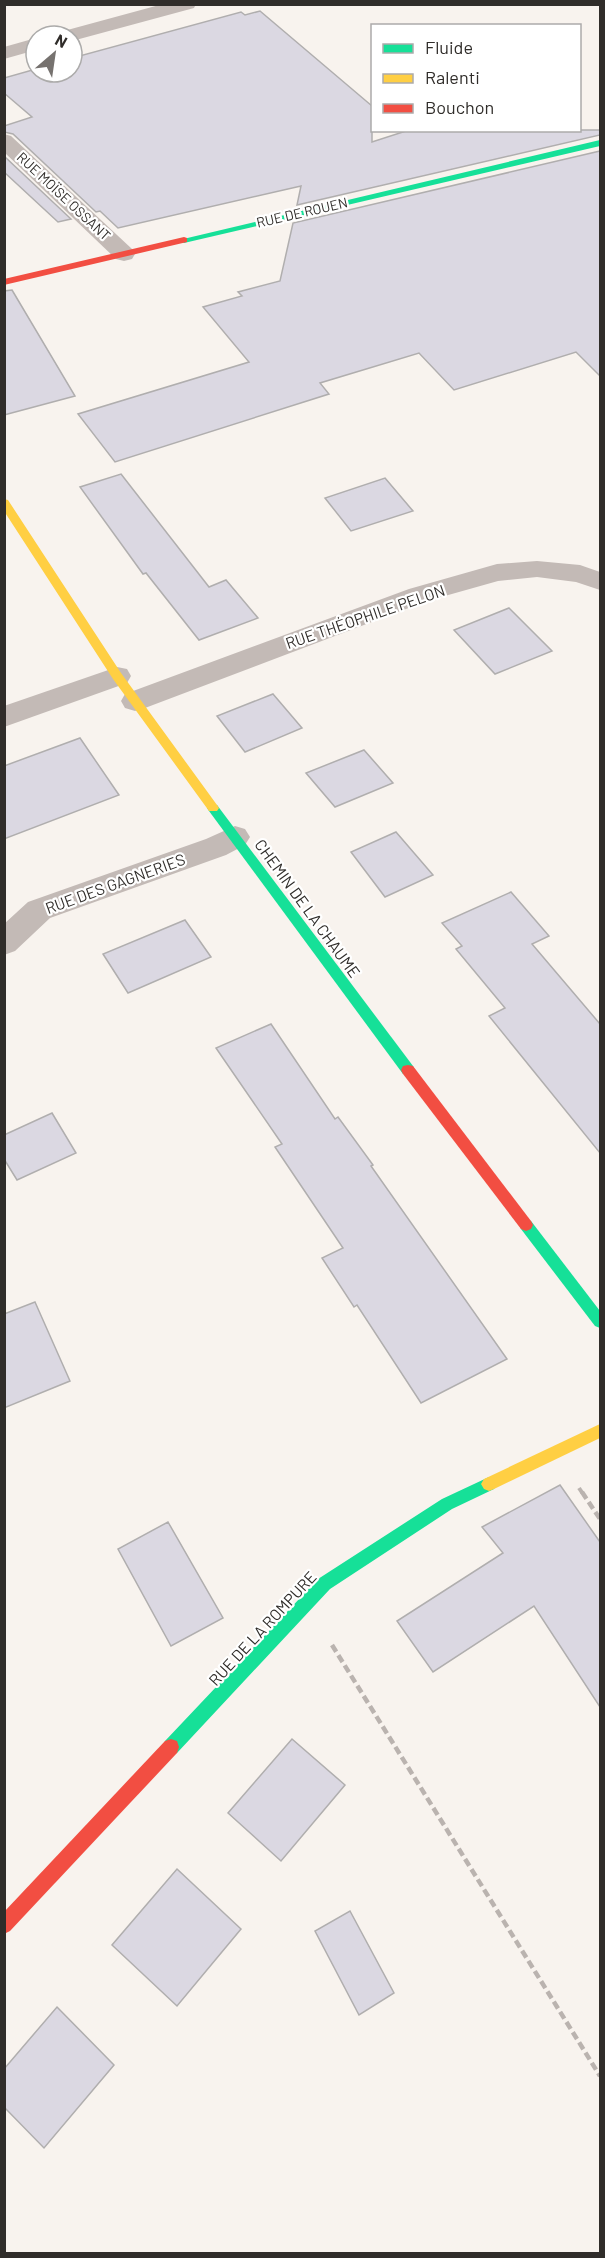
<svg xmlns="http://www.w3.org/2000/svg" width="605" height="2258" viewBox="0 0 605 2258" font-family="Barlow,sans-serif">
<rect width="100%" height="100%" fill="#f8f3ee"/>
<g fill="#dbd8e2" stroke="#b0aeae" stroke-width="1.5">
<path d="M260,11L372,106V142L409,130H600V135L297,205L301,186L118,228L100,211L96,212L13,134L4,132V126L32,117L4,93V78L36,69V72H72V58L241,12L245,15Z"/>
<path d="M600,151V376L576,352L454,390L419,353L320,383L329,394L115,462L78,414L249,362L203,307L242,296L238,292L280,281L293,223Z"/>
<path d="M4,156L71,219L58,222L4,172Z"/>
<path d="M12,290L75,396L4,415V291Z"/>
<path d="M121,474L209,587L226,580L258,618L199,640L146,573L143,574L80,487Z"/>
<path d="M385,478L413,511L351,531L325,498Z"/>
<path d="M509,608L552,651L495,674L454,630Z"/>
<path d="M273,694L302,728L245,752L217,716Z"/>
<path d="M80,738L119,795L4,839V766Z"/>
<path d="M364,750L393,783L335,807L306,773Z"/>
<path d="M396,832L433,875L385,897L351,852Z"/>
<path d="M511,892L549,936L532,944L600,1024V1153L489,1016L505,1008L456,949L462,946L442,923Z"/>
<path d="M185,920L211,957L128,993L103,954Z"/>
<path d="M271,1024L335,1119L338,1117L373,1165L371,1166L507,1359L421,1403L357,1305L354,1307L322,1258L343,1248L275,1147L282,1144L216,1048Z"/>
<path d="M52,1113L76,1153L17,1180L4,1159V1135Z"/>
<path d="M35,1302L70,1381L4,1408V1314Z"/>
<path d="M560,1485L600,1542V1707L534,1606L433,1672L397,1621L503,1553L482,1527Z"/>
<path d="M168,1522L223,1618L171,1646L118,1549Z"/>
<path d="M292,1739L345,1785L281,1861L228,1813Z"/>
<path d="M177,1869L241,1929L177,2006L112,1945Z"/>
<path d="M350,1911L394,1993L359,2015L315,1931Z"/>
<path d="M57,2007L114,2065L44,2148L4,2107V2069Z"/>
</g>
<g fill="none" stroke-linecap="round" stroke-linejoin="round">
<path stroke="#bab3af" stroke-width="4" stroke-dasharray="6 3" stroke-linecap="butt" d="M579,1488L583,1494"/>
<g stroke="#bab3af" stroke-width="4.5" stroke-dasharray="8 4" stroke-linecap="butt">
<path d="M582,1492L600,1519"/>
<path d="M332,1645L600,2076"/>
</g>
<g fill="#c3bab6" fill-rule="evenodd">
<path d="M163,4H196L194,8L72,41V36H57L60,32Z"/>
<path d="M36,38V50L4,59V47Z"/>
<path d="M4,134L11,136L132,249L135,254L132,259L124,261L116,259L4,152Z"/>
<path d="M537,561L580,565L600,572V590L576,582L537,577L498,581L427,601L145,708L135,711L125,708L121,701L125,694L409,589L497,564Z"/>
<path d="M117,667L127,669L131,676L127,683L4,727V706Z"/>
<path d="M235,826L245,829L250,837L245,845L226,855L50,918L15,951L4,955V924L28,902L206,839Z"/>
</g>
<g fill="#16e098" fill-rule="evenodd">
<path d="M600,140V146L184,243L179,240Z"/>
<path d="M213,804L217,805L413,1066L415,1070L413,1074H403L209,811L207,808Z"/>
<path d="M526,1219L531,1221L600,1311V1328L595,1326L521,1229L519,1225L521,1221Z"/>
<path d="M489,1477L494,1479L497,1484L494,1489L452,1509L330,1589L177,1753L171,1755L165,1753L163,1747L165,1741L318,1579L442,1499Z"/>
</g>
<g fill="#ffcf43" fill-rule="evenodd">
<path d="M4,499L8,500L121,673L217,805L219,808L217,811H209L113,679L4,511Z"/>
<path d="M600,1424V1438L494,1489L489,1491L484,1489L481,1484L484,1479Z"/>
</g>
<g fill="#f24e42" fill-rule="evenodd">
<path d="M184,237L187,238V242L4,285V279Z"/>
<path d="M408,1065L413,1066L531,1221L533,1225L531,1229L526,1231L521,1229L403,1074L401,1070L403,1066Z"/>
<path d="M171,1739L177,1741L179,1747L177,1753L10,1931L4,1934V1912L165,1741Z"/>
</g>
</g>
<g text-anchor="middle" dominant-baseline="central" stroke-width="4.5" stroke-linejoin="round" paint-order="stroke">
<g font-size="14" fill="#302d2a" stroke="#fff">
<text transform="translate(64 196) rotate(43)">RUE MOÏSE OSSANT</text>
<text transform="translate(302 212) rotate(-13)">RUE DE ROUEN</text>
</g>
<g font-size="16" fill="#302d2a" stroke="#fff">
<text transform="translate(365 616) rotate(-19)">RUE THÉOPHILE PELON</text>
<text transform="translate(115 883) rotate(-20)">RUE DES GAGNERIES</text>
<text transform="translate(308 908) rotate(54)">CHEMIN DE LA CHAUME</text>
<text transform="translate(262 1628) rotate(-47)">RUE DE LA ROMPURE</text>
</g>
</g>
<rect width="605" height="2258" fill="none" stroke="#302d2a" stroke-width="12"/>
<rect x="371" y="24" width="210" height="108" fill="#ffffff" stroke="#acabaa" stroke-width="1.5"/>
<rect x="383" y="44" width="30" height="9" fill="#16e098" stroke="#acabaa" stroke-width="1.5"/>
<text x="425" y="54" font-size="18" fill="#302d2a">Fluide</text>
<rect x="383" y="74" width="30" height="9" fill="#ffcf43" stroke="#acabaa" stroke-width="1.5"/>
<text x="425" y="84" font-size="18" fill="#302d2a">Ralenti</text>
<rect x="383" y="104" width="30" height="9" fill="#f24e42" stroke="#acabaa" stroke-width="1.5"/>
<text x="425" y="114" font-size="18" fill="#302d2a">Bouchon</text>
<g transform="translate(54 54) rotate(29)"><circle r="28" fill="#ffffff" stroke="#acabaa" stroke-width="1.5"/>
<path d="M0-4.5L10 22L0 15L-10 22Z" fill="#76726f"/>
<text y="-9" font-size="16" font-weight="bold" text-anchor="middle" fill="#302d2a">N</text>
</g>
</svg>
